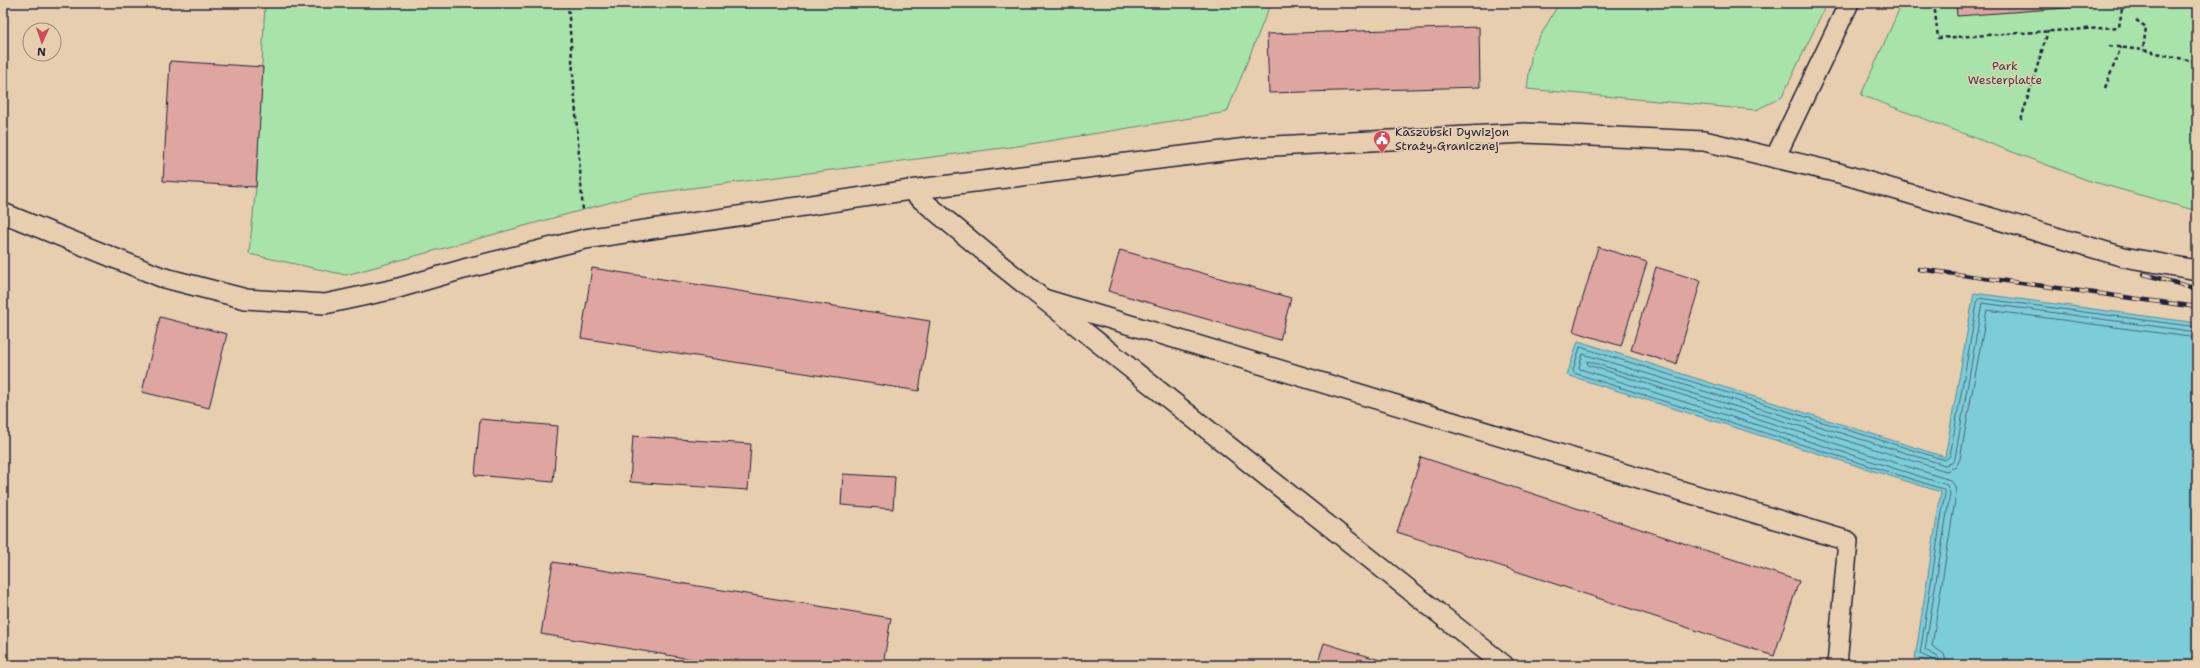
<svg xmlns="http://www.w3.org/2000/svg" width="2200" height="668" viewBox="0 0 2200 668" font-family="'Shantell Sans',sans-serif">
<rect width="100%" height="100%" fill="#e7ceaf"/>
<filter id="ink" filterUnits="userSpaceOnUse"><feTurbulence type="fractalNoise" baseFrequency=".025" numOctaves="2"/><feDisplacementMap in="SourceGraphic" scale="8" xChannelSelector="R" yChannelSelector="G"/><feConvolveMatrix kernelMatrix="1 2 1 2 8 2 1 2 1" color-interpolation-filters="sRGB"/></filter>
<g filter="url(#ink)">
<g fill="#a8e4aa" stroke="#658372">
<path d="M265,3H1275L1268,10L1227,112L1018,146L637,195L346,275L249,254L256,187Z"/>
<path d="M1559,3H1827L1782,97L1756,110L1527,89L1532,51Z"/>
<path d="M1902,3H2197V211L2087,180L1861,95Z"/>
</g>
<path fill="#7dcdd8" stroke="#598999" d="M1974,293L2197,323V665H1938L1915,658L1941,492L1567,375L1578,341L1945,457Z"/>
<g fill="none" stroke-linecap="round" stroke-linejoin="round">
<g stroke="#46667a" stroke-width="1">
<path d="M1936,665L1934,660L1920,654L1945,493L1943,489L1574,373L1573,370L1580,347L1945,460L1950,456L1978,298L2197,327"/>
<path d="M1941,665L1938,657L1925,650L1950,494L1947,485L1580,369L1579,367L1583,354L1945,465L1952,463L1955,458L1982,303L2197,332"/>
<path d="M1947,665L1944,654L1932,646L1956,494L1955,486L1950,480L1588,365L1587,361L1946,471L1956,467L1960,459L1987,310L2197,338"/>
</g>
</g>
<g fill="#dfa5a0" stroke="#22223b">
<path d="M1956,3H2093L2094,6L1957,16Z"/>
<path d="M1479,27L1480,87L1269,93L1267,34Z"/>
<path d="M170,61L263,67L256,187L163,181Z"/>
<path d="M1598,247L1647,262L1621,346L1573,331Z"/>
<path d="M1120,250L1291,298L1280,340L1108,291Z"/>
<path d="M1656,267L1701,281L1676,364L1631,350Z"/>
<path d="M592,268L930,321L919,391L581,338Z"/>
<path d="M160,317L227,334L209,408L142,392Z"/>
<path d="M480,419L558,426L553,482L475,475Z"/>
<path d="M633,436L751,444L748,490L630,482Z"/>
<path d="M1421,457L1799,581L1774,656L1397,532Z"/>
<path d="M843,474L895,477L893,509L841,505Z"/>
<path d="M553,562L891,618L883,665H727L541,634Z"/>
<path d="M1324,643L1396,665H1317Z"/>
</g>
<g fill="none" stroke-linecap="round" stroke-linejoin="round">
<defs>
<g id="lane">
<path d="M1775,158L1849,3"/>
<path d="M910,190L998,263L1504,665"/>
<path d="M3,213L161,277L246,299L325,304L395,289L464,269L585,239L910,190L1255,147L1525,133L1704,141L1839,173L2124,257L2197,270"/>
<path d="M1044,299L1848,541L1837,665"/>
</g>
</defs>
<use href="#lane" stroke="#22223b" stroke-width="22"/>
<g stroke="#22223b" stroke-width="2.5" stroke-dasharray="4 3" stroke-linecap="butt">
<path d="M568,3L583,212"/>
<path d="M1934,3L1938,38L2119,27L2123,3"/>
<path d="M2136,20L2146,27L2143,50"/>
<path d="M2109,46L2143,50L2197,62"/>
<path d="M2105,88L2121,47"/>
<path d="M2021,120L2048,31"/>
</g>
<use href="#lane" stroke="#e7ceaf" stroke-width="19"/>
<defs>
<g id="rail">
<path d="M1919,269L2197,307"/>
<path d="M2144,274L2197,289"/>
</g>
</defs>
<use href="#rail" stroke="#22223b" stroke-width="4.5"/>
<use href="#rail" stroke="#e7ceaf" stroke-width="3" stroke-dasharray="9" stroke-linecap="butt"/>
</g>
</g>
<defs>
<symbol id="civic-pin" viewBox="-11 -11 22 30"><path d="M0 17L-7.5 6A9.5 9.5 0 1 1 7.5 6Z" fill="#d1495b" stroke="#e7ceaf"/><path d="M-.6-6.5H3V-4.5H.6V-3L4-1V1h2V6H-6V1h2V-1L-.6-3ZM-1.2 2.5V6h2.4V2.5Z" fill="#fff"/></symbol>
</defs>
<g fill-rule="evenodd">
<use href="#civic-pin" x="1372" y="129" width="20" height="27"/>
</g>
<g text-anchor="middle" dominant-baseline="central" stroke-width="3" stroke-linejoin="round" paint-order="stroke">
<g font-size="12" fill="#363f4c" stroke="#e7ceaf">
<text x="2005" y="66">Park<tspan x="2005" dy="14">Westerplatte</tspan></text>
</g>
<g font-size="12" fill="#22223b" stroke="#e7ceaf" text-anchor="start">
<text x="1395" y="132">Kaszubski Dywizjon<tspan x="1395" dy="14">Straży Granicznej</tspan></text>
</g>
</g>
<rect width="2200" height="668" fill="none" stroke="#e7ceaf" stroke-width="16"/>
<rect x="8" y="8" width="2184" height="652" fill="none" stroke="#22223b" stroke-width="1.5" filter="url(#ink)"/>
<g transform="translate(42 42) rotate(183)"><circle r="19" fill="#e7ceaf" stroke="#988981"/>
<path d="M0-3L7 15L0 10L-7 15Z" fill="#d1495b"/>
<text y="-6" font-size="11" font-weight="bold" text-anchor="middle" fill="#22223b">N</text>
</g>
</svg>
